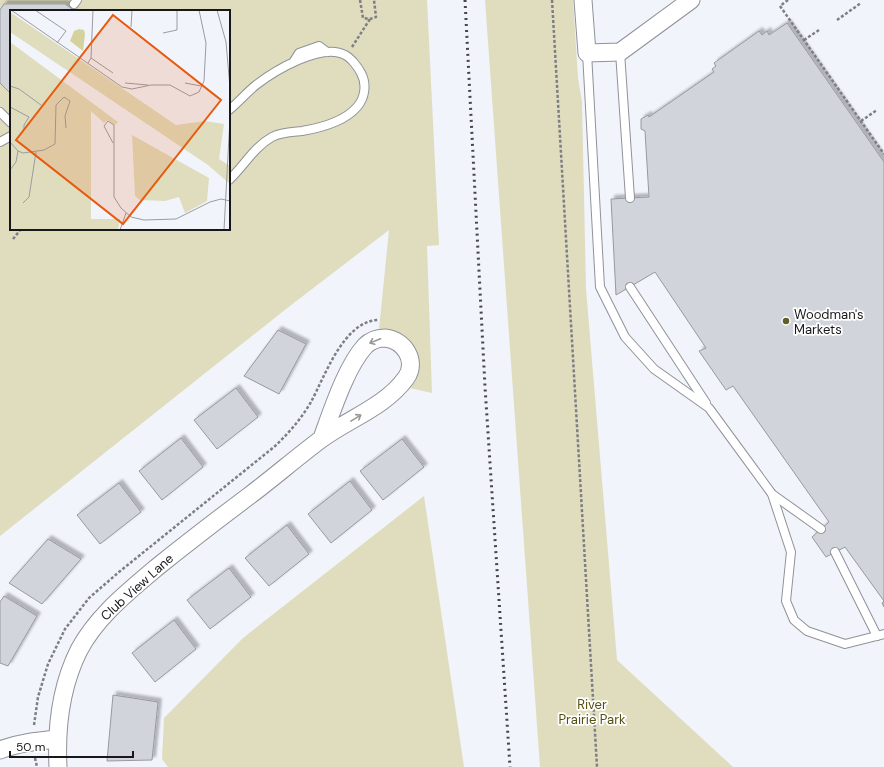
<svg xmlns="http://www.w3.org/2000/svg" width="884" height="767" viewBox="0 0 884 767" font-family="'DM Sans',sans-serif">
<defs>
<filter id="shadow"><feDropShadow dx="3.5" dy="-3.5" stdDeviation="1" flood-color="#0004"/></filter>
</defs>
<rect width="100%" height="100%" fill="#f1f4fb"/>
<g fill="#dfddbd" fill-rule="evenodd">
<path d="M0,0H427L439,245L427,246L432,393L410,388L415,382L417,375L404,337L391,330L379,329L389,230L286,309L0,536ZM11,11H229V229H11Z"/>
<path d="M485,0H573L578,78L582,102L586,289L617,660L733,767H540Z"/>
<path d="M424,496L464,767H168L162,759L164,718L243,638Z"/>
</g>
<g fill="#d1d4db" stroke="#9799a0" filter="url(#shadow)">
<path d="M4,4H65L75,11H11V94L0,83V10Z"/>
<path d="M787,23L884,162V607L882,603L884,601L845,547L826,557L812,537L829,522L733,386L726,390L699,351L706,348L655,272L616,295L611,199L649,197L645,131L641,129V119L648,115L649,117L714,72L712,69L716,66L714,63L759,31L762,35L767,31L769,35Z"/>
<path d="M278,330L306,344L279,394L244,376Z"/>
<path d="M236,388L258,417L217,449L194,420Z"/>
<path d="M181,438L203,467L162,500L139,471Z"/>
<path d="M402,439L424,467L383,500L360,471Z"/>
<path d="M350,481L372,510L331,543L308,514Z"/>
<path d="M119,483L141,512L100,544L77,515Z"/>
<path d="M287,525L309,554L269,586L245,558Z"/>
<path d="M48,539L81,559L42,604L9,583Z"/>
<path d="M229,568L251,597L210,629L187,600Z"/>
<path d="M4,596L37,616L8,666L0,663V602Z"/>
<path d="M174,620L196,649L155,682L132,653Z"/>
<path d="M113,695L158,702L152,760L107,761Z"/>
</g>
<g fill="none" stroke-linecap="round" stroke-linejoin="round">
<defs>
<g id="service">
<path d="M74,4L77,0"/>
<path d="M620,52L630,198"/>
<path d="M587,53L600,287L625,337L654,369L709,408L772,494L791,552L786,601L794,620L807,631L845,644L884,634"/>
<path d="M294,61L299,53L319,46L327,52"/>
<path d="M229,110C239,102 246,93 256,85C274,71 322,42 345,55C351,58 358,67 361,73C367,84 365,98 357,107C344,122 320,128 302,131C292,132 281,132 272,137C254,147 244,166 229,180"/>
<path d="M0,112L11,123"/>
<path d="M0,142L11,136"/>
<path d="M630,287L706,403"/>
<path d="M772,494L821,529"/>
<path d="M835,552L877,636"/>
</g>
<g id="minor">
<path d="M583,0L587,53L620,52L691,0"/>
<path d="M0,750C18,743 37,741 57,739"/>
<path d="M58,767C56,727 61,686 79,650C97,616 128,592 156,568C187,543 217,520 249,496C273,478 296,458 320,440C348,419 385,407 406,378C418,361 404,340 385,338C378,338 370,341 365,346C346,367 332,411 322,438"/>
</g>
</defs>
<use href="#service" stroke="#8f9298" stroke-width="10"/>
<use href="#minor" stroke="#8f9298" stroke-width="19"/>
<g stroke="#7e7f84" stroke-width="2.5" stroke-dasharray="3 2" stroke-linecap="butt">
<path d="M360,0L363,18L370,19L376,17L374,0"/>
<path d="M552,0L597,767"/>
<path d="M788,0L780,6L884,154"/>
<path d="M837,20L861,3"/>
<path d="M804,40L819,30"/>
<path d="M352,47L370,19"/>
<path d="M861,121L877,110"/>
<path d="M13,239L21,229"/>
<path d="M34,725L38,697L48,664L65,629L89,598L119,572L274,447C288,434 301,419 311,402C325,376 344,320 379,320"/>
<path d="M35,758L37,767"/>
</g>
<use href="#service" stroke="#fff" stroke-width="8"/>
<use href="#minor" stroke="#fff" stroke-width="17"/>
<path stroke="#47474b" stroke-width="3" stroke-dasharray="2 4" stroke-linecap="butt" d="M465,0L485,387L510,767"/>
</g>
<defs><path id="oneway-shaft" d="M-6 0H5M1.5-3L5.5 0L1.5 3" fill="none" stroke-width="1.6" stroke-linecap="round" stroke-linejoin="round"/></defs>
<g stroke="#979798">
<use href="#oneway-shaft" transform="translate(375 341) rotate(158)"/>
<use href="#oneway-shaft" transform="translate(356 418) rotate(-31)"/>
</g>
<circle fill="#625e2a" stroke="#fff" stroke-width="1.5" cx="786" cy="321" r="4"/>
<g text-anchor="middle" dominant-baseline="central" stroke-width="3.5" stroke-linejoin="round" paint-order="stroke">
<g font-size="13" fill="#18181b" stroke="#fff" text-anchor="start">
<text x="794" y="314">Woodman's<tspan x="794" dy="15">Markets</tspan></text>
</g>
<g font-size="13" fill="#18181b" stroke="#fff">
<text transform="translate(137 587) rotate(-42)">Club View Lane</text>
</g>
<g font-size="13" fill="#544f11" stroke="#fff">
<text x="592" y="704">River<tspan x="592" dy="15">Prairie Park</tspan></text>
</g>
</g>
<g transform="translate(10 10)">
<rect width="220" height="220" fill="#f1f4fb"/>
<path d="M0,2L166,115L195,111L214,114L209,149L220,156V174L198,155L0,22ZM0,32L108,112L105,115L98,110L94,113L81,101V209H110L108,220H0ZM122,125L199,168L197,191L175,203L169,187L155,191L130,190L125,186Z" fill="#dfddbd"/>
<path d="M69,19L74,20L75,24L73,41L60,31L64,21Z" fill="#d6d29d"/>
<path fill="none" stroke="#9a9ca1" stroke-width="1" d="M1,0L112,77L122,79L141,75H160L180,86L189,82L194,71L196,33L189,0M25,0L56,21L47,33M207,0L216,32L220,78M121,17L122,0M153,23L167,20V0M81,48L103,63M78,53L81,48L83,0M115,73L138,75M175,73L191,76M0,76L9,79L31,95M0,97L19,107L14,115V120M0,132L8,141L13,143L34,140L45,134L46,95L54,87L60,91L55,106L56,118M103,133L94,116L98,111L104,115V187L111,198L121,207L134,210L166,209L200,192L211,189L220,191M0,160L6,152L8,141M13,193L19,187L26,142M110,220L116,203M214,220L220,108"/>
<path fill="#e8590c" fill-opacity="0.15" stroke="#e8590c" stroke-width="2" d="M103,5L211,90L113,214L6,130Z"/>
<rect width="220" height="220" fill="none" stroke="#18181b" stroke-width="2"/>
</g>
<path d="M10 751v6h123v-6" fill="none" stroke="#18181b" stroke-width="2"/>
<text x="16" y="751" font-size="12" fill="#18181b" stroke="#ffffff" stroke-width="3" paint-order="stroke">50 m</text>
</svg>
